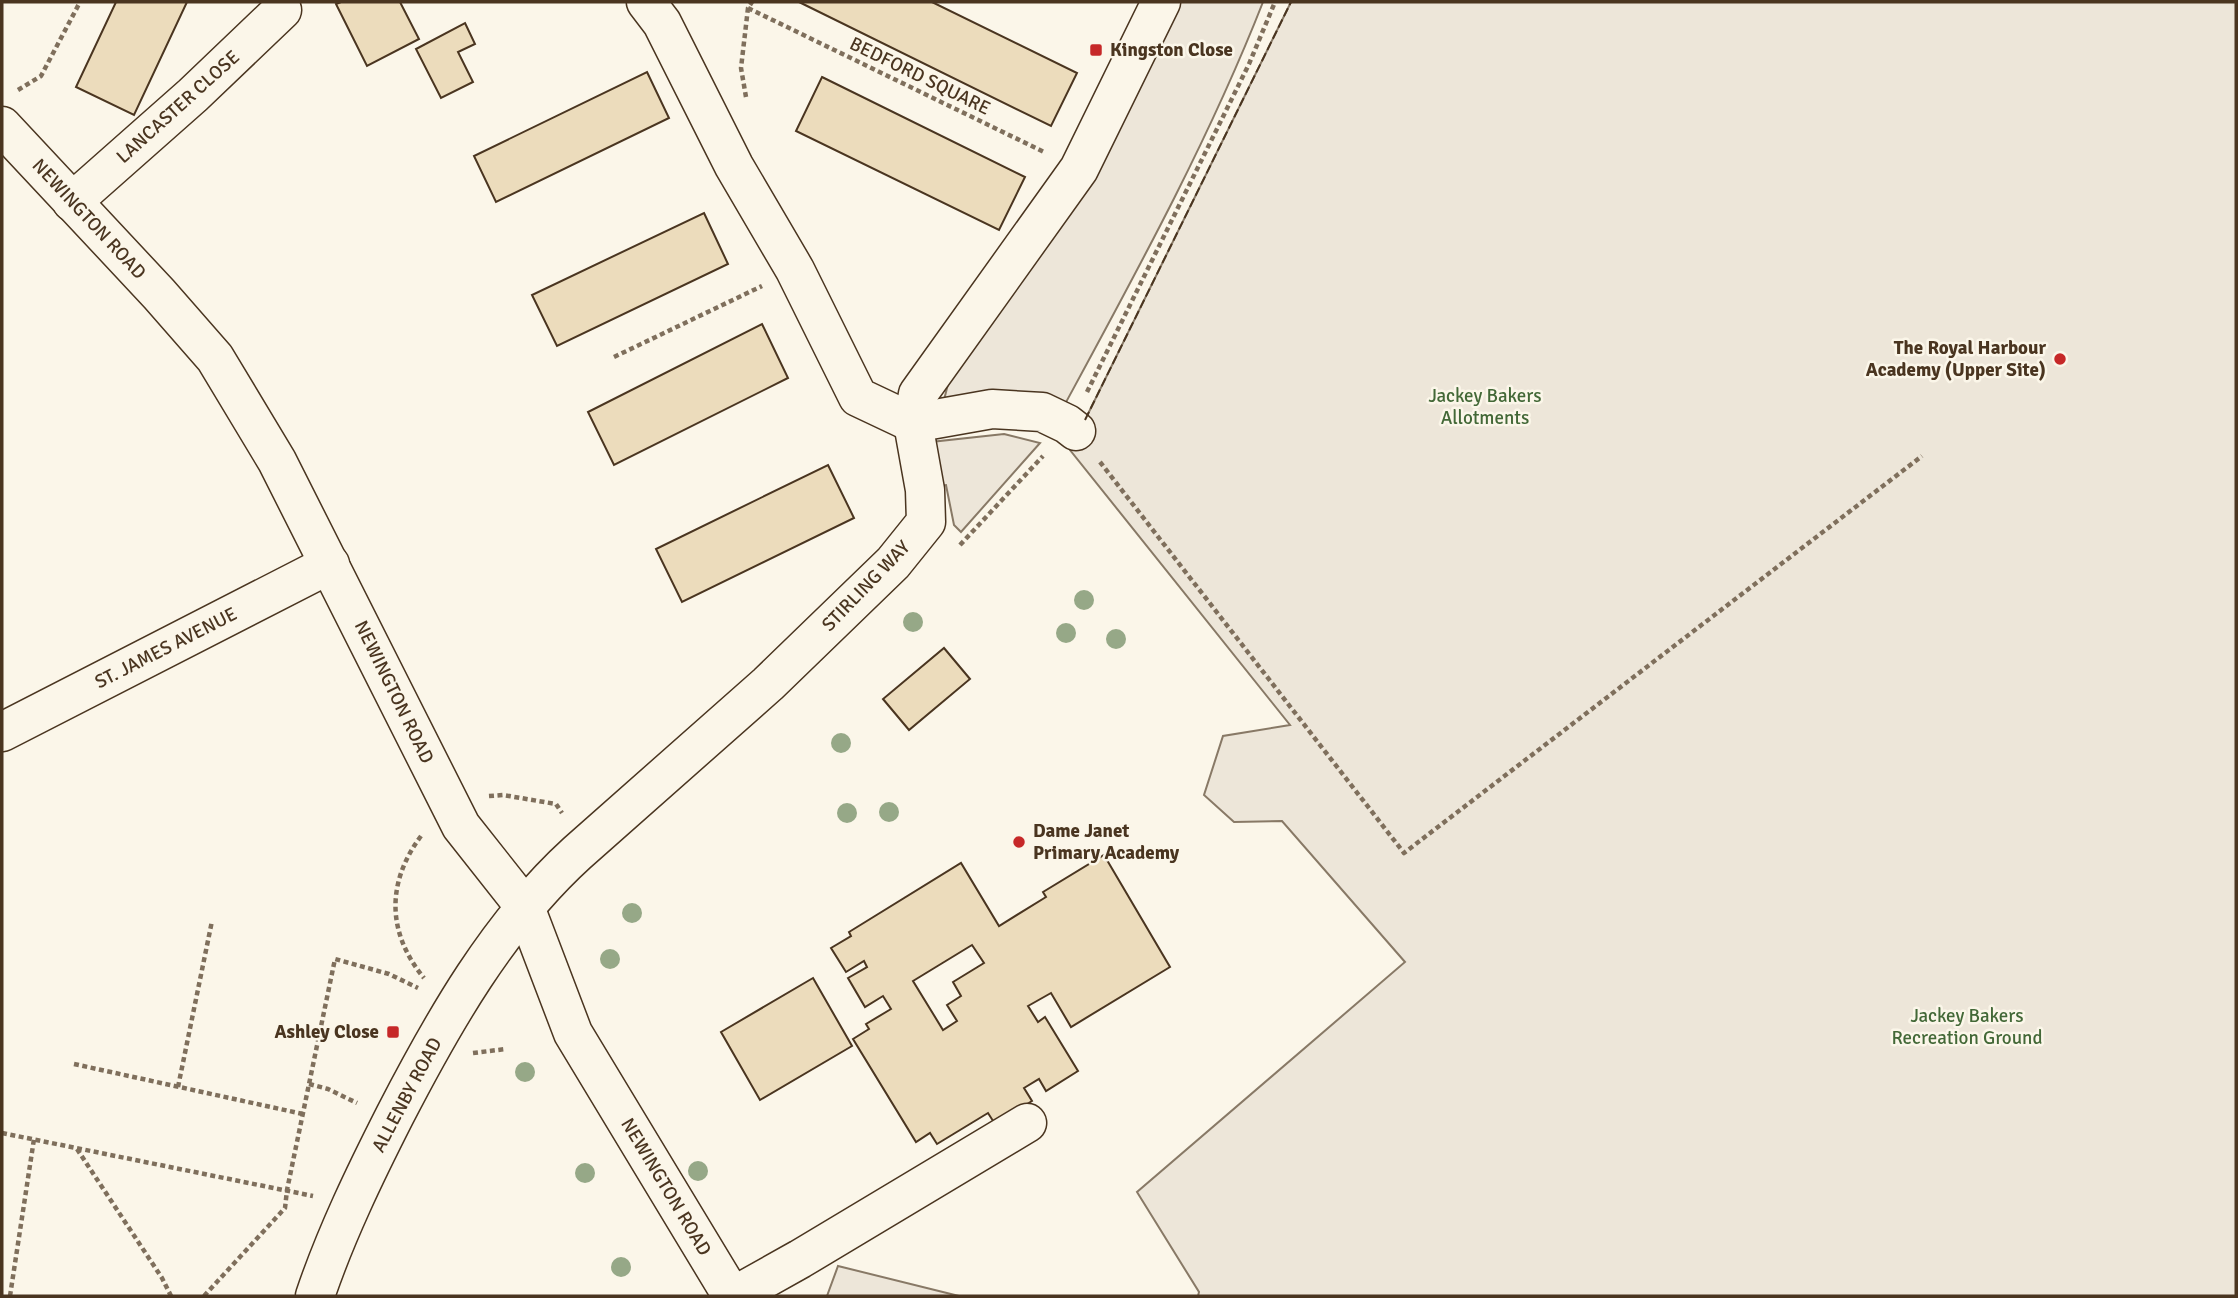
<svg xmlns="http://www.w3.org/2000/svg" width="2238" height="1298" viewBox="0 0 2238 1298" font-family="Signika,sans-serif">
<rect width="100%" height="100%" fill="#fbf6e9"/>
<g fill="#ede6d9" stroke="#887966" stroke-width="2">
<path d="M1175,2H1263C1207,145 1131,282 1058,417L942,408L950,376Z"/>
<path d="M1291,2H2236V1296H1198L1199,1292L1137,1192L1405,962L1282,821L1234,822L1204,795L1223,736L1290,725L1066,445L1085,420Z"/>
<path d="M1004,434L1040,443L961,532L954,525L946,485L937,486L931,442Z"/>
<path d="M838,1266L959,1296H827Z"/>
</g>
<g fill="#ecdcbc" stroke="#4a3520" stroke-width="2" fill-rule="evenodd">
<path d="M116,2H187L134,115L76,87Z"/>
<path d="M341,2H400L419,39L367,66L336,4Z"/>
<path d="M799,2H932L1077,73L1051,126Z"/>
<path d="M465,23L475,44L458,52L473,82L441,98L416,49Z"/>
<path d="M647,72L669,118L496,202L474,156Z"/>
<path d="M822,77L1025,177L999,230L796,131Z"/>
<path d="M704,213L728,264L557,346L532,295Z"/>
<path d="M762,324L788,378L614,465L588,412Z"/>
<path d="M828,465L854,518L682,602L656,549Z"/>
<path d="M944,648L970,679L909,730L883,699Z"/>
<path d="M1104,855L1170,967L1071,1027L1051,993L1028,1006L1038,1022L1045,1017L1078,1071L1046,1091L1039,1079L1024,1088L1032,1101L995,1124L988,1113L937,1144L930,1133L916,1142L853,1039L869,1029L866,1024L891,1009L883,996L865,1007L848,978L867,967L864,961L846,972L831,948L851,936L849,932L961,863L999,926L1046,897L1043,892ZM972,945L984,963L953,982L961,996L947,1005L957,1021L943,1030L913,981Z"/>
<path d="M813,978L852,1046L760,1100L721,1032Z"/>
</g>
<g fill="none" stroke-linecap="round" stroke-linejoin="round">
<defs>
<g id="minor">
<path d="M646,2L662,23L734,166L795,270L858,397L913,423"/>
<path d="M72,202L193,95L282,10"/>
<path d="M913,423L992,409L1042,412L1067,424L1076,431"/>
<path d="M2,732L330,564"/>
<path d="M315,1296C336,1234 365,1174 395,1115C443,1022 498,925 577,853L768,684L893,563L926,522L925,490L913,423L918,394L1079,169L1161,2"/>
<path d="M734,1296L800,1259L1027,1123"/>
</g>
<path id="major" d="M2,126L159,294L215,358L277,461L461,826L525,907L573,1033L732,1296"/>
</defs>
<use href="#minor" stroke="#4a3520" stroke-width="41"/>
<use href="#major" stroke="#4a3520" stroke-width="41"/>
<g stroke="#7f6f5c" stroke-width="4.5" stroke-dasharray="5 3.5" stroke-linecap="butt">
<path d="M748,8L1044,152"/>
<path d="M18,90L41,76L80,2"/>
<path d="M746,97L741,68L748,8L752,2"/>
<path d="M614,357L762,286"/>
<path d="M1087,392L1249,64L1275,2"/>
<path d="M1100,462L1404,853L1922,456"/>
<path d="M960,545L1043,456"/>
<path d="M489,796L503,795L556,804L562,813"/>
<path d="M421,836C386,883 387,933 424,978"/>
<path d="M473,1053L506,1049"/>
<path d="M74,1064L303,1114"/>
<path d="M309,1084L328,1089L357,1103"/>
<path d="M178,1087L212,921"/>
<path d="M2,1133L313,1196"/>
<path d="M77,1149L162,1278L171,1296"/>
<path d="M10,1296L34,1139"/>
<path d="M204,1296L285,1208L287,1190L335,959L389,974L418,988"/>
</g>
<use href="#minor" stroke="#fbf6e9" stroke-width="38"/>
<use href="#major" stroke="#fbf6e9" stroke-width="38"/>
<path stroke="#4a3520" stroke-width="2" stroke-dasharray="9 3.5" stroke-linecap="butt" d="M1085,420L1291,2"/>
</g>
<g fill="#96a887">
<circle cx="1084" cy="600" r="10"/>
<circle cx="913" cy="622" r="10"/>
<circle cx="1066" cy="633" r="10"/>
<circle cx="1116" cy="639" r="10"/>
<circle cx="841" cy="743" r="10"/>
<circle cx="889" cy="812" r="10"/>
<circle cx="847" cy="813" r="10"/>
<circle cx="632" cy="913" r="10"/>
<circle cx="610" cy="959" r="10"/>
<circle cx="525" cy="1072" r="10"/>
<circle cx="698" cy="1171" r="10"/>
<circle cx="585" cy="1173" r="10"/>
<circle cx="621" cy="1267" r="10"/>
</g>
<g fill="#c62828" stroke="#fbf6e9" stroke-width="2.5">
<rect x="1089" y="43" width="14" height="14" rx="3.5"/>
<circle cx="2060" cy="359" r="7"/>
<circle cx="1019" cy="842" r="7"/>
<rect x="386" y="1025" width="14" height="14" rx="3.5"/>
</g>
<g text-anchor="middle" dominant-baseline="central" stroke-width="5" stroke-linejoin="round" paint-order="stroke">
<g font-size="19" font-weight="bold" fill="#4a3520" stroke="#fbf6e9" text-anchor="start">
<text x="1110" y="50">Kingston Close</text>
<text x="2046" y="348" text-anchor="end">The Royal Harbour<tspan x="2046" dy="22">Academy (Upper Site)</tspan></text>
<text x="1033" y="831">Dame Janet<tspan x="1033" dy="22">Primary Academy</tspan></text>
<text x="379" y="1032" text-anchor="end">Ashley Close</text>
</g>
<g font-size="19" fill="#4a3520" stroke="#fbf6e9">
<text transform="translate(920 76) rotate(26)">BEDFORD SQUARE</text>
<text transform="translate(178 107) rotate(-42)">LANCASTER CLOSE</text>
<text transform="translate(89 219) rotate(47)">NEWINGTON ROAD</text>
<text transform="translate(866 586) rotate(-46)">STIRLING WAY</text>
<text transform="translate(166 648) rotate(-27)">ST. JAMES AVENUE</text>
<text transform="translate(394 692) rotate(64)">NEWINGTON ROAD</text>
<text transform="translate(407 1095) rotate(-62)">ALLENBY ROAD</text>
<text transform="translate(666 1187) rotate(59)">NEWINGTON ROAD</text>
</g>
<g font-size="19" fill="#436837" stroke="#fbf6e9">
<text x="1485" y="396">Jackey Bakers<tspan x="1485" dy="22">Allotments</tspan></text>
<text x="1967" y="1016">Jackey Bakers<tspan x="1967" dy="22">Recreation Ground</tspan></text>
</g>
</g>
<rect width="2238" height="1298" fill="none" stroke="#4a3520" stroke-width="7"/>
</svg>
